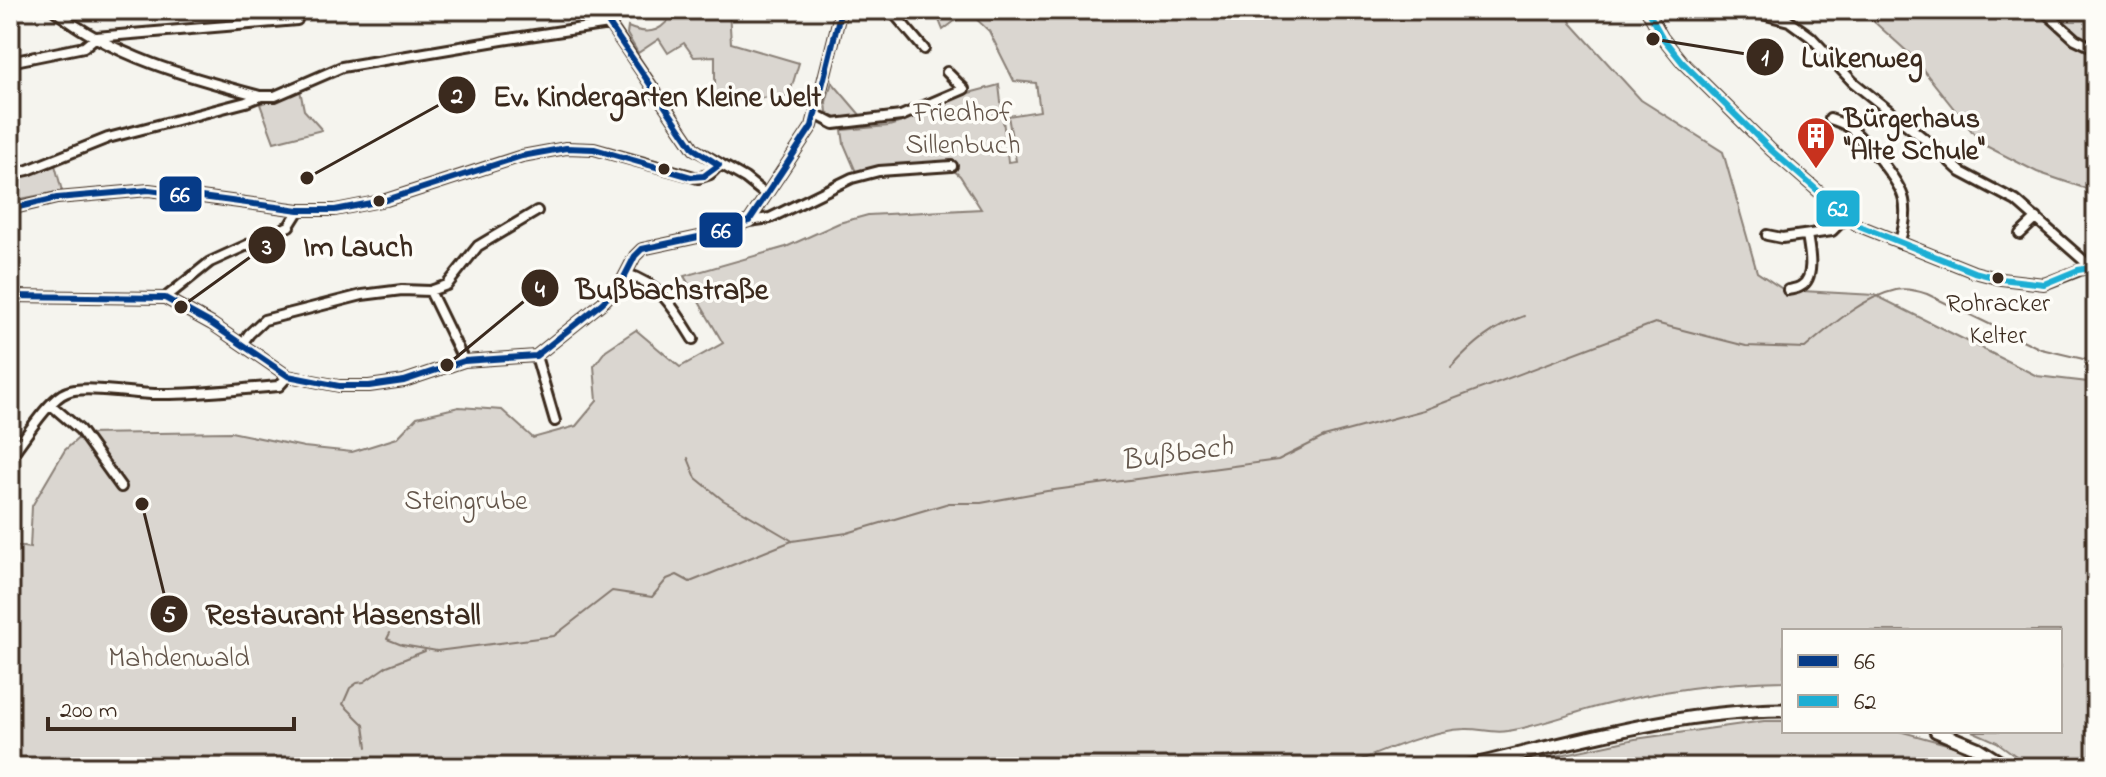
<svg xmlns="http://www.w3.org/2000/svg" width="2106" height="777" font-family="'Indie Flower',sans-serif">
<rect width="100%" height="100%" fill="#f5f4ee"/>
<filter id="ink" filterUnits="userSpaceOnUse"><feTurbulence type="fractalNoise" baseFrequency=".0125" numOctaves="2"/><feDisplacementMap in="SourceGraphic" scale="16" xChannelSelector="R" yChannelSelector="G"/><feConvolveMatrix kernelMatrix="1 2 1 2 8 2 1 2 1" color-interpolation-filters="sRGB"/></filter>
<g filter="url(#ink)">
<!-- green -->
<path fill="#dad6d0" stroke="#8a8077" stroke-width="2" d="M675,10H729L731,43L799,63L789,96L759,98L753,108L735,97L726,109L715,103V56L694,57L684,43L668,53L659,39L638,53L627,34L628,27C651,37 664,30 675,10Z
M935,10H1567L1571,23L1641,100L1723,152L1757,272L1784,290L1875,295L2037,376L2096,383V767H2031L1997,742L1972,731H2060V631H1784V681C1722,682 1656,691 1596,707C1567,715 1538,726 1508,731C1493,734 1479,728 1465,729C1429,730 1377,754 1343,767H10V545L30,548L32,506L65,450L83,434L231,432L304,447L352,452L397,438L417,417L459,407L502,410L533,438L576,426L597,401L594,366L606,350L636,330L680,367L723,343L684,276L786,247L839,223L868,215L981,209L960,176L945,163L880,166L856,172L844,144L842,130L889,126L902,122L965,94L999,85L1008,162L1016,161L1008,116L1040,111L1036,83L1014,81L989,31L968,11L943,30Z
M1861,10H2096V192L2037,172L1982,144L1912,56Z
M832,82L861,116L836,118L827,112L826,102Z
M300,90L304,110L322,130L274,142L260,104Z
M55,165L62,191L10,201V179Z
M1764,721H1784V731H1899L1954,746L1993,767H1504L1635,739Z"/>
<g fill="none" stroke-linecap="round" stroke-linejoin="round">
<!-- stream -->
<path stroke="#84786e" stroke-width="2" d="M1451,368C1473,344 1493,327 1524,316
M688,458L696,478L723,500L791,540
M366,614L389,627
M390,633L387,639L402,645L437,651L554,636L612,591L652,597L667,579L677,575L690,582L792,541L847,533L949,503H981L1047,491L1278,460L1324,437L1424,410L1655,323L1746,346L1805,348C1831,326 1861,298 1896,290C1906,288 1918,291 1927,294L2041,349L2096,362
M367,747L364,725L343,704L350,688L357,683L364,682L387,666L425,651"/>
<defs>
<path id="minor" d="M54,10C113,57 188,77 260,96
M600,10L694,149L745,178L765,194
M891,10L924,49
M1647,10L1662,37L1682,62L1771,150L1857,225L1974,272L2001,279L2044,284L2090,266
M1747,10L1789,21
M1778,10L1789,21L1811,37L1853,82L1932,145L1961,172L2016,201L2090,266
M2043,10L2075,39L2096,49
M609,24L624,10
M10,62L84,47L96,37L297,20
M817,115L834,124L901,116L964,89L947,72
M1830,119C1836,121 1842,123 1847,126C1863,137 1900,181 1904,200C1907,214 1904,229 1899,243
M10,174L28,170L108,138L246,102L261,96H275L342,67L502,40L609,24
M10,209L57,198L149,190L299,210H335L386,200L522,156L566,148L594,149L698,178L710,174L719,165
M749,221L812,126L841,10
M2020,234L2037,218
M1767,235L1782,238L1832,231L1846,217
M627,274C662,285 674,309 693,339
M1788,290C1792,289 1797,289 1801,286C1816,278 1809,248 1807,235
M430,291L464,361
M10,296L165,298L212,324L288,376L339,386H369L404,381L464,361L536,356L602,303L620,285L635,256L642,249L703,236L749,221L770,218L852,178L879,171L952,166
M165,298L210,262L289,226L299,210
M242,344L249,334L264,320L362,295L402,290L430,291L447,285L478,246L537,211
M536,356L555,421
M51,405L80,430L121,487
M10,457C23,441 49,398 67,392C84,385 134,394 155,394C196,395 238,389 279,386L288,376"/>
<path id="tertiary" d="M2090,266L2096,267"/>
<path id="secondary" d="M1936,731L1977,748L2007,767
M1465,767C1570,743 1675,711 1784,710"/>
</defs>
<!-- minor casing -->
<use href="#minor" stroke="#3b2a1e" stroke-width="14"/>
<!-- tertiary casing -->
<use href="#tertiary" stroke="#3b2a1e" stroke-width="16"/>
<!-- secondary casing -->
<use href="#secondary" stroke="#3b2a1e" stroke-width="17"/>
<!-- minor -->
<use href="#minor" stroke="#fdfcf7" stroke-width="8"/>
<!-- tertiary -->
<use href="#tertiary" stroke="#fdfcf7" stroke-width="10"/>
<!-- secondary -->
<use href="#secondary" stroke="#fdfcf7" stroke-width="11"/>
<defs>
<path id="bus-1" d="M10,209L57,198L149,190L299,210H335L386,200L522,156L566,148L594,149L691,177L704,176L719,165L694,149L609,24L624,10
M10,296L165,298L212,324L288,376L339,386H369L404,381L464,361L536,356L602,303L620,285L635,256L642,249L703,236L749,221L812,126L841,10"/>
<path id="bus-2" d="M1647,10L1662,37L1682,62L1771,150L1857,225L1974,272L2001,279L2044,284L2078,270L2096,267"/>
</defs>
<!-- bus-1 casing -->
<use href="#bus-1" stroke="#fdfcf7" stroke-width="12"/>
<!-- bus-2 casing -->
<use href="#bus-2" stroke="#fdfcf7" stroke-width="12"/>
<!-- bus-1 -->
<use href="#bus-1" stroke="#063b88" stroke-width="6"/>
<!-- bus-2 -->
<use href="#bus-2" stroke="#1daed4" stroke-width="6"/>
</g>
</g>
<!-- icons -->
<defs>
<symbol id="building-pin" viewBox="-11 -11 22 30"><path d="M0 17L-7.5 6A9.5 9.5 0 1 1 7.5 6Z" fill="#c8321e" stroke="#fdfcf7"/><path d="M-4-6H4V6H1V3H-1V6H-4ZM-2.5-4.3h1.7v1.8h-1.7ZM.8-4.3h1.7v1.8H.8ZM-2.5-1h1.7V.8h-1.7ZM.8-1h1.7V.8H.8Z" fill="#fff"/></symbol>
</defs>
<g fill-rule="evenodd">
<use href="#building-pin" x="1794" y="114" width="44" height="60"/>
</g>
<!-- markers -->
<g fill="#3b2a1e" stroke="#fdfcf7" stroke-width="3">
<circle cx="664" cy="169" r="7"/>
<circle cx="379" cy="201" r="7"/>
<circle cx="1998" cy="278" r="7"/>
</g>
<g text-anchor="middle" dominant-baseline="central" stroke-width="7" stroke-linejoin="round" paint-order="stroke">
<!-- bus labels -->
<g font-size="26" fill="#3b2a1e" stroke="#fdfcf7">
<text x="1998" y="305">Rohracker<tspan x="1998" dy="32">Kelter</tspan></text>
</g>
<!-- park labels -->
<g font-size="28" fill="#63554a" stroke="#fdfcf7">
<text x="963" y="114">Friedhof<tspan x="963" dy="32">Sillenbuch</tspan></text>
<text x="466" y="502">Steingrube</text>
<text x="179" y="659">Mahdenwald</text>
</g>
<!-- poi labels -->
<g font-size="28" font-weight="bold" fill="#3b2a1e" stroke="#fdfcf7" text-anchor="start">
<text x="1844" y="120">Bürgerhaus<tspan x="1844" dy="32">"Alte Schule"</tspan></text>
</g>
<!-- water labels -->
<g font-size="30" font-style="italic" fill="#65584d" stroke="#fdfcf7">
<text transform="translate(1177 455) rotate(-8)">Bußbach</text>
</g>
</g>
<!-- callouts -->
<path fill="none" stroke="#3b2a1e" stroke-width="3" d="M1653 39L1765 57M307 178L457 95M181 307L267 245M447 365L540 288M142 504L169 614"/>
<g fill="#3b2a1e" stroke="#fdfcf7" stroke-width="3">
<circle cx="1653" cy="39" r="8"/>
<circle cx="307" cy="178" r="8"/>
<circle cx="181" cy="307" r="8"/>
<circle cx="447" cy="365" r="8"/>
<circle cx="142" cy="504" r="8"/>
<circle cx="1765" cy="57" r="20"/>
<circle cx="457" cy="95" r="20"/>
<circle cx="267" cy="245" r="20"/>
<circle cx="540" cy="288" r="20"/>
<circle cx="169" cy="614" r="20"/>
</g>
<g font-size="24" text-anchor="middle" font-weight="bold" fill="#fff">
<text x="1765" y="65">1</text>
<text x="457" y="103">2</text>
<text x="267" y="254">3</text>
<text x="540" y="297">4</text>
<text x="169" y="622">5</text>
</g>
<g font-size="30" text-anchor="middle" font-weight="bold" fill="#3b2a1e" stroke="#fdfcf7" stroke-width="7" stroke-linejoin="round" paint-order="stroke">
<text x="1862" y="67">Luikenweg</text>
<text x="657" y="106">Ev. Kindergarten Kleine Welt</text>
<text x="358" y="256">Im Lauch</text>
<text x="672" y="299">Bußbachstraße</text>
<text x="343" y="624">Restaurant Hasenstall</text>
</g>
<g stroke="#fdfcf7" stroke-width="3">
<rect x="158" y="175" width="45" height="38" rx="8" fill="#063b88"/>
<rect x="1815" y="189" width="46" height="39" rx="8" fill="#1daed4"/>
<rect x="698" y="211" width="46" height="38" rx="8" fill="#063b88"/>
</g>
<g font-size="22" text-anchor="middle" font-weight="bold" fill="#fff">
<text x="180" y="202">66</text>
<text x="1838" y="216">62</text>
<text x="721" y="238">66</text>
</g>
<!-- margin -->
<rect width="2106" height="777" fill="none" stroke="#fdfcf7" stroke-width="40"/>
<rect x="20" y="20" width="2066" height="737" fill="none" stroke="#3b2a1e" stroke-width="3" filter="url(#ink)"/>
<!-- legend -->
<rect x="1782" y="629" width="280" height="104" fill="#fdfcf7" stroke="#afa8a0" stroke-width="2"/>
<rect x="1798" y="655" width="40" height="12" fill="#063b88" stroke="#afa8a0" stroke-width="2"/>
<text x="1854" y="669" font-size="24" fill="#3b2a1e">66</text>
<rect x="1798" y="695" width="40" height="12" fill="#1daed4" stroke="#afa8a0" stroke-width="2"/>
<text x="1854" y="709" font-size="24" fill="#3b2a1e">62</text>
<!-- scale -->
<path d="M48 717v12h246v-12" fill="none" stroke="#3b2a1e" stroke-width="4"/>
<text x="60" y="717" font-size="24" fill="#3b2a1e" stroke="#fdfcf7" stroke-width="6" paint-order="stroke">200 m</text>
</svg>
